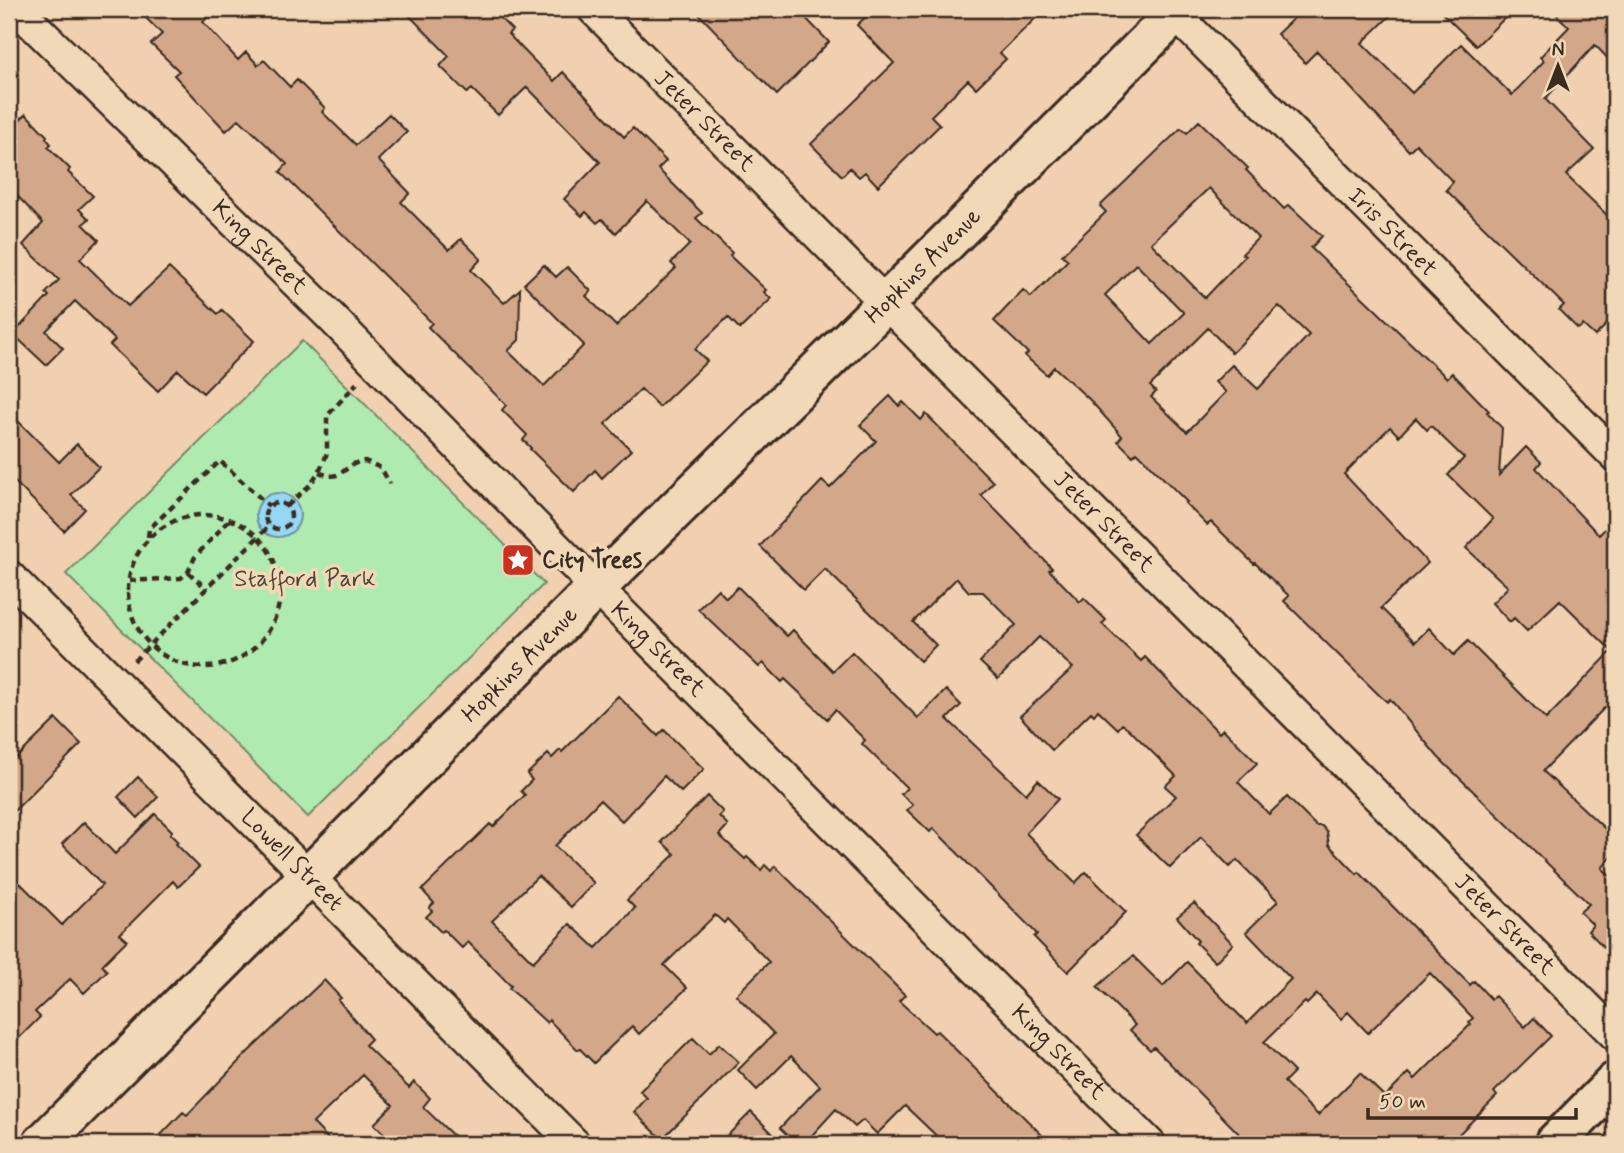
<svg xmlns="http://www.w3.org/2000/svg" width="1624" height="1153" font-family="Mynerve,sans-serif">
<rect width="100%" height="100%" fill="#f0d0b0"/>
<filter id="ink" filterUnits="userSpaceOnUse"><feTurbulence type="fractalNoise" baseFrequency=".0143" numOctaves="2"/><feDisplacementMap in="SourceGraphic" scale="14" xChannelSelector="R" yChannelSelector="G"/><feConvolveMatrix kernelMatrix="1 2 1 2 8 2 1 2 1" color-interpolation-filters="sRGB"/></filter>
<g filter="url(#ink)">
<!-- green -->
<path fill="#afebb0" stroke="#758a67" stroke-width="2" d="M302,341L544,584L308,817L66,574Z"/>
<!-- water -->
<path fill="#94d8f5" stroke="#70929f" stroke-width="2" d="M256 515a22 22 0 1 1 44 0a22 22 0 1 1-44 0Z"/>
<!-- building -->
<path fill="#d3a88a" stroke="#3b2a1e" stroke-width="2" fill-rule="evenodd" d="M137,9H215L203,22L238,60L246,52L258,65L264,60L290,87L297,80L325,108L322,112L356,145L389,114L407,132L378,160L410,193L401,202L449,250L461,239L481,259L471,270L504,303L520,289L519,340L508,351L544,386L584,345L524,284L544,265L556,277L567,267L591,291L586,296L616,326L676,268L671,263L690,244L647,201L616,233L602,219L597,223L586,212L582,216L564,199L600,162L527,87L498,115L472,89L467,93L440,66L449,56L403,9H491L512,30L508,34L554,81L563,72L624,137L633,128L666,161L658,169L702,213L696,218L732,253L730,256L766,290L764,292L771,299L740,329L728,317L695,349L707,361L659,407L641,389L605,424L631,450L602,478L595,470L574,492L530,449L531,448L523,440L527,435L502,410L506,405L428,327L432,323L280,172L287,164L239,119L226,131L174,75L179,71L151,44L162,34Z
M694,9H797L829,42L777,95Z
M874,9H1045L1000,53L1006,59L976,88L968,80L931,116L940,125L878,186L865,172L859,177L850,168L842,176L811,144L894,63L857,25Z
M1303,9H1397L1362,43L1412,93L1461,44L1512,95L1544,61L1540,57L1569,27L1551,9H1615V66L1595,45L1545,99L1594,149L1566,175L1615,223V316L1595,336L1583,325L1578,329L1559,310L1564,305L1446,190L1453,182L1416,144L1409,151L1317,51L1305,63L1277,34Z
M1438,9H1514L1476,46Z
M26,114L47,136L46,138L51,144L48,147L70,169L68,172L93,196L79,209L89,219L83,224L99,240L80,259L128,306L169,268L218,314L222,310L254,341L203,393L178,370L158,391L110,345L115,340L75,301L46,331L63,348L46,365L13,334L49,296L46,293L59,280L23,245L43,223L9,187V130Z
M1199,121L1248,168L1246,170L1284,209L1289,205L1322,236L1311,248L1447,378L1452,373L1489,411L1487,412L1502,428L1499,475L1526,447L1541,462L1536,468L1599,535L1615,519V697L1543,771L1615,838V853L1602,868L1615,881V959L1588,931L1593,925L1580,912L1589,904L1438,757L1390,699L1387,702L1378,694L1284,601L1289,596L1255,563L1254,564L1211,522L1207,525L1185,503L1187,502L1137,452L1133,456L1118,441L1122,436L1090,400L1054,367L1047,375L1025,356L1028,353L994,321L1023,290L1031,297L1068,260L1062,255L1106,212L1100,206L1181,128L1187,133ZM1209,188L1258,238L1242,254L1245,256L1205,298L1151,243ZM1136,264L1184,313L1152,344L1105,295ZM1279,306L1309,335L1258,389L1232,365L1215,382L1226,392L1187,432L1151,397L1156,392L1150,386L1208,328L1232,353ZM1416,418L1427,430L1431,426L1464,458L1448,475L1493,519L1466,548L1508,587L1492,603L1510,622L1514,618L1527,631L1560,600L1612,651L1546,719L1468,641L1454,655L1429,628L1415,642L1381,608L1428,563L1344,474L1390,427L1399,436Z
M890,396L899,406L903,402L921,420L926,414L993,482L981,495L1052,568L1049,570L1080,602L1084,598L1106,620L1102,624L1141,661L1145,657L1219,733L1223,729L1257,763L1238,782L1269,814L1287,797L1316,826H1322L1327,832L1329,845L1357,874L1359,872L1470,985L1474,981L1491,999L1495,996L1525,1027L1534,1018L1551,1036L1494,1092L1497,1096L1449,1144H1249L1154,1047L1150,1050L1130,1030L1135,1025L1097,987L1133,956L1163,986L1187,962L1247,1023L1291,979L1246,932L1278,901L1237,860L1230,867L1201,837L1170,868L1136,835L1176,796L1165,786L1176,776L1128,728L1122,724L1118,729L1098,710L1094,715L1091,712L1052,750L1020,716L1073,668L1039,637L998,679L980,662L1016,625L983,592H969L957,578L913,622L936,645L920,661L825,569L804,590L760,546L822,481L830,488L876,441L860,425ZM1430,973L1473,1018L1469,1022L1471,1024L1415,1079L1409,1073L1385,1097L1360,1073L1318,1115L1284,1082L1294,1072L1264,1042L1305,1002L1307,1004L1317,994L1341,1019L1348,1012L1368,1033Z
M9,412L59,462L77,444L99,467L71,495L85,509L64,531L9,476Z
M738,587L787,636L793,630L833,671L852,652L918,718L946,690L961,705L947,719L1026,794L1038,780L1058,799L1026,833L1075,883L1086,872L1126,912L1068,972L1034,937L1037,934L933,828L930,832L907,810L913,805L901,794L907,788L862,744L865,740L835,710L827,719L785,679L782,682L763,663L759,667L698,609L718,589L726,598Z
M618,696L658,736L664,730L704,769L681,792L664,776L622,821L600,800L555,846L594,883L571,907L538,876L492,921L533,962L570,924L596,948L635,908L627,900L675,854L662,842L707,796L723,812L719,816L728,825L719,835L745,859L747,857L761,870L765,865L771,871L775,866L905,995L899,1001L934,1033L937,1031L1051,1144H945L905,1106L877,1134L863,1120L855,1127L836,1109L804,1144H797L780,1128L820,1086L791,1056L757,1090L738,1070L774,1034L736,995L769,962L727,919L724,923L715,915L664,965L687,988L639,1034L632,1026L594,1063L580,1049L578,1050L549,1020L547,1023L509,988L511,986L468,942L462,948L444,930L441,932L426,917L432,911L429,908L434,903L422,890L490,824L493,827L525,795L521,791L532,780L527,774L548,754L552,758L560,750L562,752Z
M56,719L81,744L9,816V765Z
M138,777L158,797L138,818L118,797Z
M155,814L172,831L170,834L178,842L176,844L199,867L178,887L173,881L120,934L127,940L102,965L107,971L84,993L70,979L35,1012L40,1017L9,1048V894L20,883L62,925L102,885L62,844L84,822L115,854Z
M1194,903L1233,944L1215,962L1196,943L1198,941L1177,917Z
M324,980L341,998L338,1000L371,1039L365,1045L409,1088L414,1082L430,1098L423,1107L462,1144H395L374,1124L393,1105L363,1075L313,1123L333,1144H152L183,1112L187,1115L247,1053Z
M693,1038L709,1054L719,1044L739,1062L662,1139L634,1112L647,1098L640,1091Z
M751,1112L783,1144H719Z"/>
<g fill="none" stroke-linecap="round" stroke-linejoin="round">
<defs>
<g id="street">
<path id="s1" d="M17,9L328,314L563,554L1150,1144"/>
<path id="s2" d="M593,9L1615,1035"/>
<path id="s3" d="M1170,9L1615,456"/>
<path id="s4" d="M9,576L575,1144"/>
</g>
<g id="secondary">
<path id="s5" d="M42,1144L596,588L886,303L1180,9"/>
<path d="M1554,1144L1615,1082"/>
</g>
</defs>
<!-- street casing -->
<use href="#street" stroke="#3b2a1e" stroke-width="35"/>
<!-- secondary casing -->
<use href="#secondary" stroke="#3b2a1e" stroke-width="44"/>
<!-- path -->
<path stroke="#3b2a1e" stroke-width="4.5" stroke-dasharray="7 5" stroke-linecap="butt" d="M319,472C344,484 342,463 365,461L381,468L390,484
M265 516a13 13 0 1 1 26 0a13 13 0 1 1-26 0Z
M287,506L311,484L324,462L327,452V416L357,383
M128 591a76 76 0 1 1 152 0a76 76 0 1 1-152 0Z
M148,537L149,529L220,461L269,506
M188,572L207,589
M129,581L181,578L188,572L195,557L229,520
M134,661L270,525"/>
<!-- street -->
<use href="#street" stroke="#f1d8b8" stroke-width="30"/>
<!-- secondary -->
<use href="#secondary" stroke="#f1d8b8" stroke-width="38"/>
</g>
</g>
<!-- icons -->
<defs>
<symbol id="sight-square" viewBox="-11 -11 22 22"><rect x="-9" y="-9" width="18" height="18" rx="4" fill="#c8321e" stroke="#f1d8b8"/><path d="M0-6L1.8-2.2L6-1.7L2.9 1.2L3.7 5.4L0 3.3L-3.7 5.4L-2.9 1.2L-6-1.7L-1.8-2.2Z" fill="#fff"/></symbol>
</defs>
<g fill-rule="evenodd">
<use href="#sight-square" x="499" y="541" width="38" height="38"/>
</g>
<g text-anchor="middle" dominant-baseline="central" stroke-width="7" stroke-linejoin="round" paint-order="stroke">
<!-- street labels -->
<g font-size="24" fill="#3b2a1e" stroke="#f1d8b8">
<text stroke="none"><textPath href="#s2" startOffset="158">Jeter Street</textPath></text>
<text stroke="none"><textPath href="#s3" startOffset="315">Iris Street</textPath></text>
<text stroke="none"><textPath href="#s1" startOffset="340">King Street</textPath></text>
<text stroke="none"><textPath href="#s5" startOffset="1244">Hopkins Avenue</textPath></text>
<text stroke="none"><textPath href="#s2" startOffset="724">Jeter Street</textPath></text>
<text stroke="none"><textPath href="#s1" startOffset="906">King Street</textPath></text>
<text stroke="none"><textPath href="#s5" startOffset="677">Hopkins Avenue</textPath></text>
<text stroke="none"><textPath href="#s4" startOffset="401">Lowell Street</textPath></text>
<text stroke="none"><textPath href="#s2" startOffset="1292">Jeter Street</textPath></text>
<text stroke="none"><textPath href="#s1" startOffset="1474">King Street</textPath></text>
</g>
<!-- poi labels -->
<g font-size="24" font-weight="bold" fill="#3b2a1e" stroke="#f1d8b8" text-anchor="start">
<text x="542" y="560">City Trees</text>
</g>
<!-- park labels -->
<g font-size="24" fill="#4c4734" stroke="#f1d8b8">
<text x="305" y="579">Stafford Park</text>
</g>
</g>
<!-- margin -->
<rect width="1624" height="1153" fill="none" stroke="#f1d8b8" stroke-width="35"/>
<rect x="18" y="18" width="1589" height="1118" fill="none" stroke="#3b2a1e" stroke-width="2.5" filter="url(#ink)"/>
<!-- north arrow -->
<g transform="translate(1558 66)" stroke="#f1d8b8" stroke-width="5" paint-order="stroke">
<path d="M0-5L12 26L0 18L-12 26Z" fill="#3b2a1e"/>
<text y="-10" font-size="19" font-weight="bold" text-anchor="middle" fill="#3b2a1e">N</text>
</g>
<!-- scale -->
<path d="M1368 1108v10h208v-10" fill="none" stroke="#3b2a1e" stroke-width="3.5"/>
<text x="1379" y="1108" font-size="21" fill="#3b2a1e" stroke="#f1d8b8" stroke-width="5" paint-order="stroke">50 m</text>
</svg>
